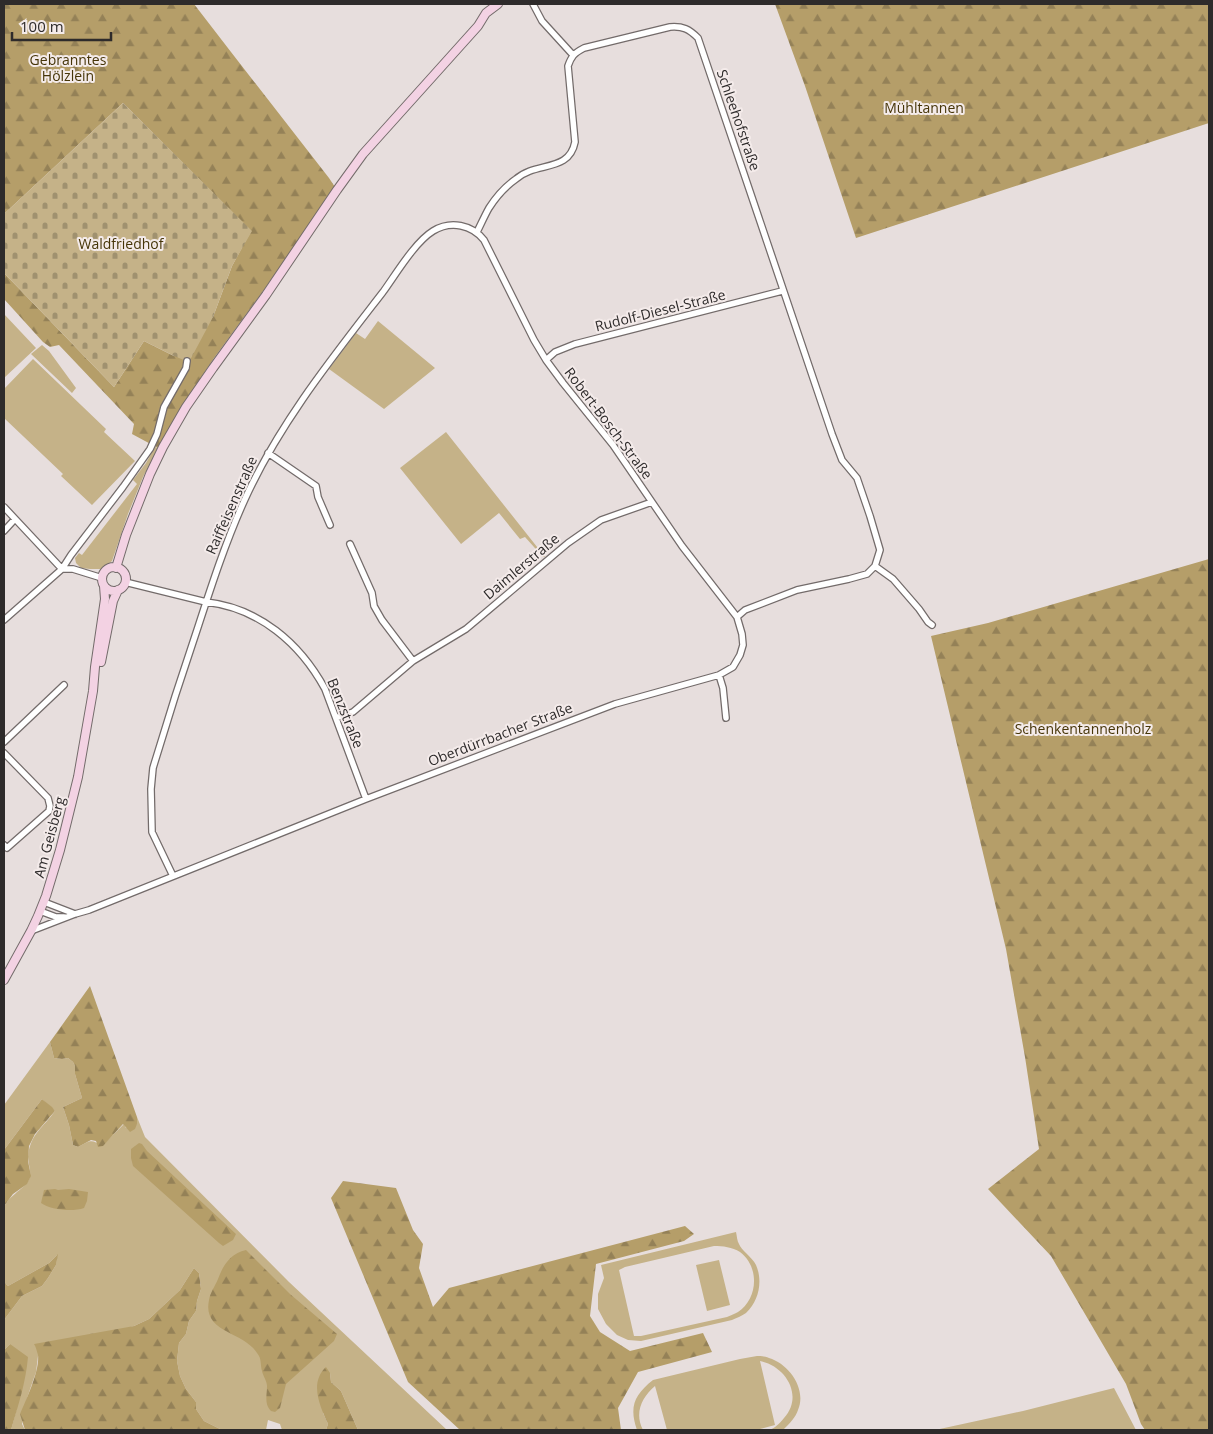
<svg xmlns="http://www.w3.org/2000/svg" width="1213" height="1434" font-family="'Open Sans',sans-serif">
<defs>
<pattern id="forest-firs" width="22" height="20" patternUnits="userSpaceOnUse" patternTransform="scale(1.25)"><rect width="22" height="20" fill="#b59e69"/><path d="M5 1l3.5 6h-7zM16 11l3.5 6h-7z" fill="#948157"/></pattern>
<pattern id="cemetery-stones" width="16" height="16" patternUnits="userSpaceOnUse" patternTransform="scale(1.25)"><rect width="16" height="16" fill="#c5b288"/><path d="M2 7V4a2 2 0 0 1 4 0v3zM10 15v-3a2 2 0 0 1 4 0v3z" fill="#a0916f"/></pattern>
</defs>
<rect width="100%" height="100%" fill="#e7dedd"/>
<!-- grass -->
<path fill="#c5b288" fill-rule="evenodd" d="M4,314L36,348L4,378Z
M378,321L435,368L384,409L329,369L356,333L365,339Z
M42,345L49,351L76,388L72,393L31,354Z
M33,359L106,429L104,432L135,461L92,505L61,476L63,474L4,418V389Z
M446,432L545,557H543L525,537L520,539L499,513L461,544L400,468Z
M155,447L158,448L143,477L128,514L112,561L102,569H90L81,568L76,563L75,558L79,553L82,555L137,484L133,480L146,463Z
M50,1042L54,1058L62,1059L68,1058L73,1062L75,1066V1074L82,1098L63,1107L69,1125L73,1145L78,1147C89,1141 91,1138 102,1146L124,1124L126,1128L137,1124V1117L145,1137L289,1282L447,1430H358L341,1391L331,1382L330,1373L323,1413L328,1424L326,1430H282L280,1424L268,1420L266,1430H228L220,1429L204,1421L196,1409V1402L186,1389L180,1376L177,1361L179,1343L186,1334L189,1321L196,1311L197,1301L201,1289L199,1273L194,1268L180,1290L149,1319L134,1326L38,1356L36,1372L27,1398L22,1424L25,1430H11L17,1408L10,1344L4,1350V1320L22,1296L42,1286L48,1278L56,1265L57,1255L49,1263L8,1286L4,1282C4,1270 1,1211 5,1205C11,1194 29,1186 30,1176C31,1170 28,1163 28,1157C30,1134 43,1128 55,1111L42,1099L4,1150V1105Z
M736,1232C737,1236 737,1241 739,1244C741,1250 752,1257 756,1265C763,1281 759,1301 746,1313C742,1316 736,1318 732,1320L641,1341L628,1340L617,1335L606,1324L598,1309V1294L604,1278L601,1265ZM714,1246C723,1246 732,1247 740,1252C760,1267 758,1299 738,1312C735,1314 731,1315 727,1317L641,1336H634L619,1270L625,1267Z
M719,1260L730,1305L707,1311L696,1265Z
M757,1356C761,1356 765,1356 769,1358C789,1364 807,1389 798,1410C796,1417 789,1424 784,1429L769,1430C775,1428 779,1424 784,1418C804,1396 786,1366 760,1361L775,1425L756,1430H667L655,1386C642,1397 634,1413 643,1430H637C629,1407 634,1395 653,1380L740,1359Z
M1114,1388L1136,1430H935L1023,1411Z"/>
<!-- forest -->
<path fill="url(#forest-firs)" d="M4,4H194L231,52L329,178L335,187L266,287L214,358L184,403L158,448L132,434L134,424L59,345L50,347L43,342L4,299V273L114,387L144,341L174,356L213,317L232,266L251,231L123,103L4,214Z
M775,4H1209V123L856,238L805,86Z
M1209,559V1430H1145L1141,1424L1126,1384L1051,1256L988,1189L1039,1149L1025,1057L1006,949L931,636L988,623Z
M90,986L137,1117V1124L135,1129L130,1132L123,1124L103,1146L98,1147L96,1141L91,1140L78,1147L73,1145L69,1125L63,1107L82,1098L75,1074V1066L73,1062L68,1058L62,1059L54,1058L50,1042Z
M42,1099L52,1107L55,1111L35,1134L29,1146L28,1161L31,1176L27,1184L13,1194L4,1206V1150Z
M139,1143L142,1144L147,1151L236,1234L233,1240L223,1246L219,1243L133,1166L131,1158V1149Z
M343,1181L396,1188L413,1230L423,1244L419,1268L433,1307L449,1288L685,1226L694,1234L684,1241L596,1264L590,1316L600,1332L630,1351L703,1333L712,1352L638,1372L618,1408L621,1430H460L408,1382L331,1198Z
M55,1189L58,1190L69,1189L88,1192L87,1201L84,1208C73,1212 50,1210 41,1203L44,1190Z
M246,1250L290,1294L337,1334L334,1341L286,1384L280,1408L275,1412L271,1411C264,1404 267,1395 267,1386C267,1381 263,1376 262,1371C260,1364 262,1359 257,1353C243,1331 202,1333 209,1300C210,1293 215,1286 218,1279C223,1265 231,1253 246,1250Z
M58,1254L56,1265L48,1278L42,1286L22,1296L4,1320V1282L8,1286L49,1263Z
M194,1268L199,1273L201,1289L197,1301L196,1311L189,1321L186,1334L179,1343L177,1361L180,1376L186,1389L196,1402V1409L204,1421L220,1429L228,1430H25L20,1414C26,1400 40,1370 38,1355C37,1352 36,1347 34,1344L134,1326L149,1319L180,1290Z
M10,1344L28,1357C26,1382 18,1406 11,1430H4V1350Z
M326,1367L330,1373L331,1382L341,1391L358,1430H326L328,1424C320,1406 309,1383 326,1367Z"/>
<!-- cemetery -->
<path fill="url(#cemetery-stones)" d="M123,103L252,231L232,266L213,317L189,362L174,356L144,341L114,387L4,273V214Z"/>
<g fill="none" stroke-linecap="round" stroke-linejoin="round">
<defs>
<path id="street" d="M533,4L542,21L573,55
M477,232C481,224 485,215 489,208C496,197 506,186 516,179C536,161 569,173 575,142L568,66C571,57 574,53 584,48L670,27C683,26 689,29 698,38L832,434L842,460L857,478L870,516L880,550L875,566L867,574L849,579L797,590L745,610L737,617
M546,360L555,352L575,344L782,291
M268,453L316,486L318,497L330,525
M4,507L62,569
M4,531L15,519
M350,544L372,593L374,606L382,620L413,661
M875,566L893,579L919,609L928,622L932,625
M62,569H73L102,578
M125,582L206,602C259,608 300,643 325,689L366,799
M4,620L62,569L71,555L123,487L150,449L157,434L164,407L186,368L187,361
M719,675L723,688L726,718
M336,718L353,712L413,661L466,629L568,543L601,520L652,502
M4,742L64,685
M4,753L48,798L50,806L49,811L7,848L4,845
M44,902L75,914
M40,911L56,917H64
M31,931L75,914L89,910L366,799L615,704L719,675L733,667L740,655L743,645L742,634L737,617L682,546L613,445L563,383L546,360L534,340L484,240C472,225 451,220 433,231C415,242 396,274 383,292C332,358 279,424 245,499C226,541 212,584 198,627C182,674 167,721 153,768L151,789L152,832L173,876"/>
<path id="secondary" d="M102 579a12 12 0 1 1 24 0a12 12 0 1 1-24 0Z
M116,568L126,535L150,474L163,447L186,407L213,368L266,295L337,190L363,154L478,26L486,13L498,4
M101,662L113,601L118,590
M4,980L31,931L38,916L46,896L60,850L78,777L93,691L95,667L105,599L104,586"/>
</defs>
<!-- street casing -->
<use href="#street" stroke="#736b6a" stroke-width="8"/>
<!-- secondary casing -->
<use href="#secondary" stroke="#736b6a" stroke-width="10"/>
<!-- street -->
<use href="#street" stroke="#fff" stroke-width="5.5"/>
<!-- secondary -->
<use href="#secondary" stroke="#f3d2e3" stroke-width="8"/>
</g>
<g text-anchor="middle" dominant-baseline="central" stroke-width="4" stroke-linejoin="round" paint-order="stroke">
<!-- park labels -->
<g font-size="14" fill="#463508" stroke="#f4ebea">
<text x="68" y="59">Gebranntes<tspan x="68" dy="16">Hölzlein</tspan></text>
<text x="924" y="107">Mühltannen</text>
<text x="121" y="243">Waldfriedhof</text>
<text x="1083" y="728">Schenkentannenholz</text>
</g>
<!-- street labels -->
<g font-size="14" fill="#2e2b2b" stroke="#f4ebea">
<text transform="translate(739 120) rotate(71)">Schleehofstraße</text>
<text transform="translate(660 310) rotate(-14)">Rudolf-Diesel-Straße</text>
<text transform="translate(609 423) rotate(53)">Robert-Bosch-Straße</text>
<text transform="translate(231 505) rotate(-66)">Raiffeisenstraße</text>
<text transform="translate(521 566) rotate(-40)">Daimlerstraße</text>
<text transform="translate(346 713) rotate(68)">Benzstraße</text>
<text transform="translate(500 734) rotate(-21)">Oberdürrbacher Straße</text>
<text transform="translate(49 837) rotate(-75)">Am Geisberg</text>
</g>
</g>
<!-- border -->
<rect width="1213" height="1434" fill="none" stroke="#2e2b2b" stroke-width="10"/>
<!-- scale -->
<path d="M12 32v8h99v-8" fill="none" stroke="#2e2b2b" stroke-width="2.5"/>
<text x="20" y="32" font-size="15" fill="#2e2b2b" stroke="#f4ebea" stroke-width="4" paint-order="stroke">100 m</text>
</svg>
